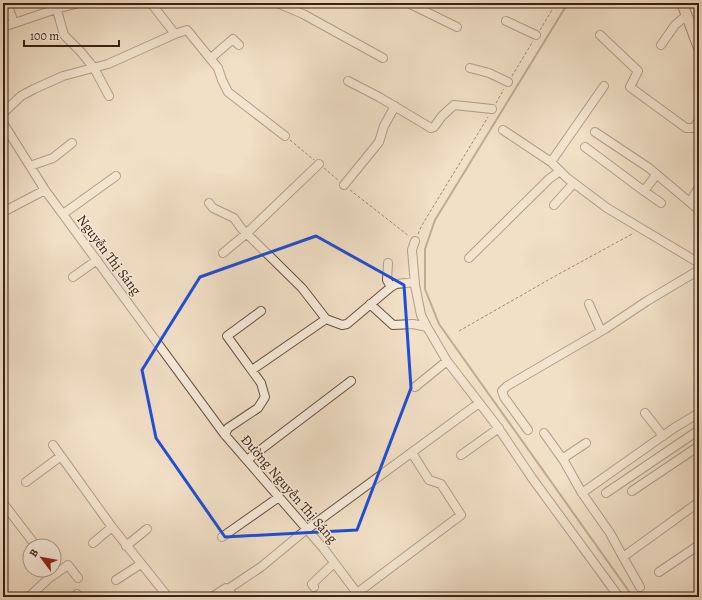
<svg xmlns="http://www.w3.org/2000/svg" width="702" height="600" font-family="Alegreya,serif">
<rect width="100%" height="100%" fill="#f1dfc6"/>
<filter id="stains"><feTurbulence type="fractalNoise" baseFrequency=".005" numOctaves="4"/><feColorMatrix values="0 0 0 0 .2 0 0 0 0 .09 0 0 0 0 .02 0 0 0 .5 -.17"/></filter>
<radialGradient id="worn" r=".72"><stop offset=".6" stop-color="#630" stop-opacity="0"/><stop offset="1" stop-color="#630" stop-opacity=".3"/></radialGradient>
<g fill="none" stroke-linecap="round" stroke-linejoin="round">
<!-- stream -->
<path stroke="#836c59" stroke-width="2" d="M568,3L435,220L425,249V289L439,324L633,597"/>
<defs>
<path id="minor" d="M7,3L14,23
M55,3L64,35L80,51L94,68L109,96
M277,3L303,14L383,58
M408,3L457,27
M506,21L536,35
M3,27L56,9L79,3
M175,34L187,30L218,68L222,80L228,92L285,136
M600,35L638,71L630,87L686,128H694L699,120
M661,45L675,25L687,15
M211,58L233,39L239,45
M470,68L489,73L508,82
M348,81L379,97L431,128L434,127L442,116L454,105L492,109
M3,113L21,96L34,89L63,76L108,64L175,34L151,3
M3,123L45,190L225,435L324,549L360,597
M503,130L551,162L567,178L607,208L699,263
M595,132L649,168L699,210
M585,147L644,191L656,175
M551,162L604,86
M30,166L53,158L72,143
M344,185L379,142L384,126L395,106
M644,191L661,203
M690,202L699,187
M209,203L213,208L234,218L241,228L302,288L326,319L252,370
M554,205L574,183
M3,212L45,190
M63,214L116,176
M415,241L412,250L415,285L421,315L427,327L447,361L497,426L532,478L619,597
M223,253L247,233L319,164
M469,258L549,179L560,171
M388,263L387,280L391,287
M73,277L97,260
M370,304L393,325L413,324L427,327
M589,304L601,331
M326,319L342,325L347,324L391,287L396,284L415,282
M415,387L447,361
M645,413L663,436
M528,430L504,397L502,391L507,386L605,329L647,301L699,270
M544,433L564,461
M225,435L228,428L258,408L265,397L261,383L227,336L261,311
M586,443L565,457L564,461L582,493L674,428L699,413
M53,445L112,527L168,597
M461,455L499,428
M247,460L351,381
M26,482L61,456
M632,491L699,446
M582,493L610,533L623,557
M606,493L699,430
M3,503L36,546
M222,537L279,497
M93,543L112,527
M126,546L147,529
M659,572L699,545
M48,579L68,565L78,578
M116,580L141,564
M314,587L312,584L334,563
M640,587L623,557L699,502
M228,589L234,597
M357,593L461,515L441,484L429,480L412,453
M77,594L80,597
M29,597L48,579L49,574
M212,597L226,588L228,589L261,567L302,533L479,403"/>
<path id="major" d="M682,3L699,48"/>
</defs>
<!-- minor casing -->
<use href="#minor" stroke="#68503f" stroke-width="10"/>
<!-- major casing -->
<use href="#major" stroke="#3b2012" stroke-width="12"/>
<!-- path -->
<path stroke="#3b2012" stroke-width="1" stroke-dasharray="3 2" stroke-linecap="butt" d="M540,30L552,10V3
M512,76L533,41
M496,103L504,89
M290,140L314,160
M324,168L338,180
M350,190L409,236
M418,234L422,225L488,117
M459,331L557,275L634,233"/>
<!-- minor -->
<use href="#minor" stroke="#f6eada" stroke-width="8"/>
<!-- major -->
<use href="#major" stroke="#f1dfc6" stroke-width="10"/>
</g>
<!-- marked area -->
<path d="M0 0H702V600H0ZM316,236L404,285L411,388L357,530L225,537L156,438L142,370L200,277Z" fill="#f1dfc6" fill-opacity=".55" fill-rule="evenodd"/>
<path fill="none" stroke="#1d4ed8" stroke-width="3" stroke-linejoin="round" d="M316,236L404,285L411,388L357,530L225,537L156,438L142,370L200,277Z"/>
<g text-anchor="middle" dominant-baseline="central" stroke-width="3" stroke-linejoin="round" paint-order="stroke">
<!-- street labels -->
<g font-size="14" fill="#3b2012" stroke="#f6eada">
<text transform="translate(109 255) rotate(53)">Nguyễn Thị Sáng</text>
<text transform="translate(289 489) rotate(49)">Đường Nguyễn Thị Sáng</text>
</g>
</g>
<!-- margin -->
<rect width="702" height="600" fill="none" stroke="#f1dfc6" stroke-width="16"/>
<rect x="4" y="4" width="694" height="592" fill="none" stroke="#3b2012" stroke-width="2"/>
<rect x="8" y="8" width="686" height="584" fill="none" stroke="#3b2012"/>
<!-- north arrow -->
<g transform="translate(42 558) rotate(302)"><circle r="19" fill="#f6eada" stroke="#ab998a"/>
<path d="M0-3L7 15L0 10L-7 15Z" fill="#8f2418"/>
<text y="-6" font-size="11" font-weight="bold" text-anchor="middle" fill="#3b2012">B</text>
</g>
<!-- scale -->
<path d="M24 40v6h95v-6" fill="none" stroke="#3b2012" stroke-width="2"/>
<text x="30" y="40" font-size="12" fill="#3b2012" stroke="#f6eada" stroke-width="3" paint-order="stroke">100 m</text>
<rect width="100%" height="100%" filter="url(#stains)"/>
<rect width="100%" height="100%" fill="url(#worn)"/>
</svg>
